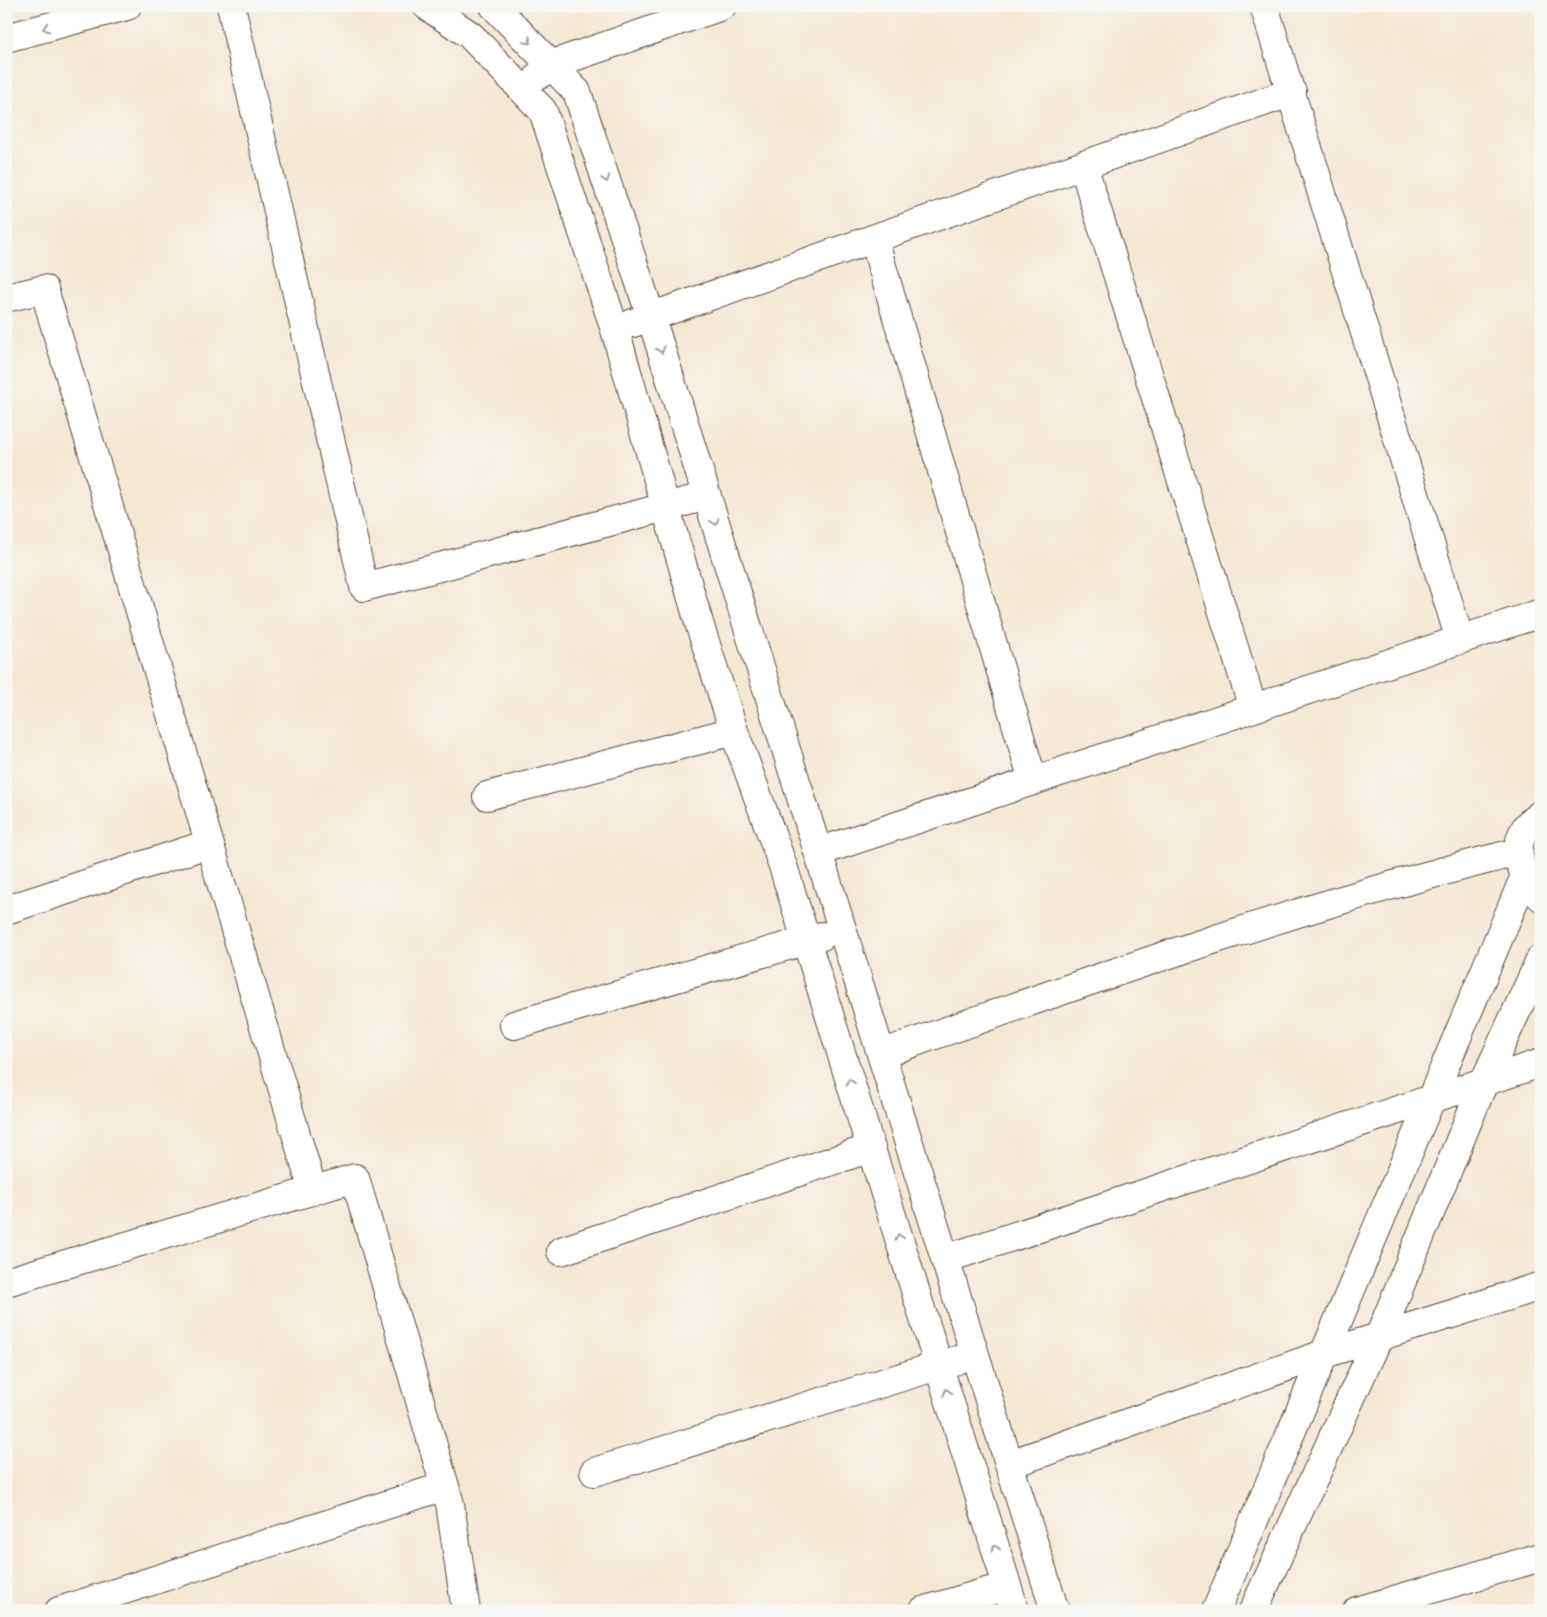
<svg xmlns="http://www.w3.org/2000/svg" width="1547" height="1617" font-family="'Shantell Sans',sans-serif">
<rect width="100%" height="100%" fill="#f6f6f2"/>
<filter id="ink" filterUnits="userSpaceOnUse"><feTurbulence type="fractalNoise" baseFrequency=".02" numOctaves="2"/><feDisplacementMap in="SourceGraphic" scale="10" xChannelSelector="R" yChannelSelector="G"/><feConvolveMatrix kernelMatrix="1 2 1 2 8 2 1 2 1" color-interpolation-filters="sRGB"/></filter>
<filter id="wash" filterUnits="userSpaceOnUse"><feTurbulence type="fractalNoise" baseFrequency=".0096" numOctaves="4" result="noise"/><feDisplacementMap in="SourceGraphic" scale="20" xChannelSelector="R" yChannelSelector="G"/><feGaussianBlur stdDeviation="1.12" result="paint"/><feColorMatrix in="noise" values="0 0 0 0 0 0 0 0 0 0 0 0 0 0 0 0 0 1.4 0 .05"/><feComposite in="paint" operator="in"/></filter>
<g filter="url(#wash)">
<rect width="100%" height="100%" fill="#f4e7d4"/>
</g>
<g filter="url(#ink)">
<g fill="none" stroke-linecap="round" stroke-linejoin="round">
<defs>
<path id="minor" d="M231,6L364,587L707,496
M427,6L470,35L543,111L615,330L699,623L734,731L783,866L1015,1611
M494,6L577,92L651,317L1055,1611
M1264,6L1460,640
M6,38L127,6
M539,75L550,65L722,6
M1083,165L1253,708
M874,239L1033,781
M6,298L44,289L313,1191
M633,323L1292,92
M487,796L734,731
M1541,814C1536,818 1529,822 1526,827C1510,852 1523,878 1541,897
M818,852L1541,613
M6,910L208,844
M514,1025L822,936
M881,1054C1091,980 1301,905 1518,852
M561,1251L871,1148
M945,1259L1541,1063
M6,1282L355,1178L450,1504L466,1611
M1010,1464L1324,1354L1541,1286
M594,1472L957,1360
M59,1611L445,1486
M923,1611L1007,1586
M1216,1611L1524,878
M1253,1611L1379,1337L1484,1082L1541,958
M1357,1611L1541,1557"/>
</defs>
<!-- minor casing -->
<use href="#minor" stroke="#574639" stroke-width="30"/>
<!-- minor -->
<use href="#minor" stroke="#fff" stroke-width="28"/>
</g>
<!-- one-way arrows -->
<defs><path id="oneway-chevron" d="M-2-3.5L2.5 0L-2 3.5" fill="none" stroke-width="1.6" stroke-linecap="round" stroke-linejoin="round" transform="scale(1.25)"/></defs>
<g stroke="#a79f9a">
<use href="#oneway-chevron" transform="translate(46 28) rotate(165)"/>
<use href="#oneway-chevron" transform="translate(528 41) rotate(46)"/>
<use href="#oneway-chevron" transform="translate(606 179) rotate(72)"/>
<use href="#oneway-chevron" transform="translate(661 350) rotate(73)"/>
<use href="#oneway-chevron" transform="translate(715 522) rotate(73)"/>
<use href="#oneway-chevron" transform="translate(850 1082) rotate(-107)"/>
<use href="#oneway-chevron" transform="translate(899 1237) rotate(-107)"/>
<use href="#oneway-chevron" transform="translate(947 1392) rotate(-107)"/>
<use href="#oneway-chevron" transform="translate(995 1548) rotate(-107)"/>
</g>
</g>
<!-- margin -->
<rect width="1547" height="1617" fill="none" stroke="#f6f6f2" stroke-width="25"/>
</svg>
